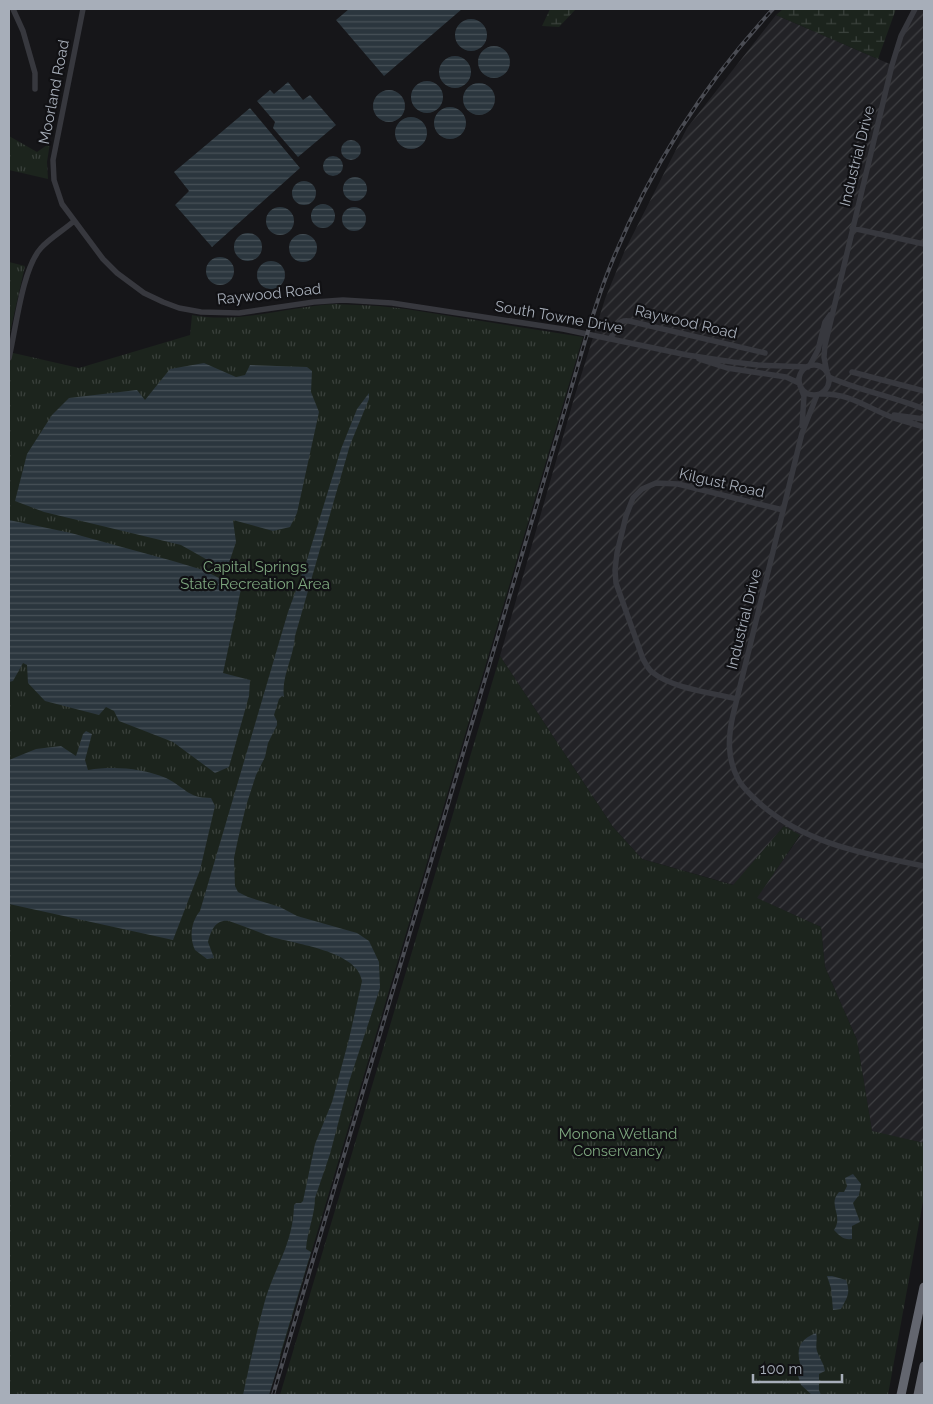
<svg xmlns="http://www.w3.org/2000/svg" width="933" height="1404" font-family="Raleway,sans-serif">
<defs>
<pattern id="industrial-furrows" width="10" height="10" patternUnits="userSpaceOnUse" patternTransform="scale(1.25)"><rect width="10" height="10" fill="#222226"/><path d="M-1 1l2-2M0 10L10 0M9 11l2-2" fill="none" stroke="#3f4043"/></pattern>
<pattern id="wetland-marsh" width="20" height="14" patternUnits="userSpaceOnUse" patternTransform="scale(1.25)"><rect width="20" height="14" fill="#1c241d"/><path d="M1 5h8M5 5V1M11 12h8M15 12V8" fill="none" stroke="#3a413c"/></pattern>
<pattern id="park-tufts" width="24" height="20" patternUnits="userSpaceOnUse" patternTransform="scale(1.25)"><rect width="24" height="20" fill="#1c241d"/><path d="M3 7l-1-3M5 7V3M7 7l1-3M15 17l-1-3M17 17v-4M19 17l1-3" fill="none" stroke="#3a413c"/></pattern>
<pattern id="water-rules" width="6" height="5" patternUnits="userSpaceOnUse" patternTransform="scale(1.25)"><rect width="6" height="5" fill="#2b363e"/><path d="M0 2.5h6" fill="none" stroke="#475158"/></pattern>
</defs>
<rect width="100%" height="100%" fill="#161619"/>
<!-- industrial -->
<path fill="url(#industrial-furrows)" d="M915,9H924V1143L872,1132L857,1040L825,967L821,927L756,898L800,836L784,826L734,885L642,859L613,827L500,656L575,395L605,299L625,250L687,128L776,15L892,65Z"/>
<!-- wetland -->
<path fill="url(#wetland-marsh)" d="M550,9H576L559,27L542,26Z
M783,9H896L878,59L776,15Z"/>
<!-- park -->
<path fill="url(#park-tufts)" d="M9,136L37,152L50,143L47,162L48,179L9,170Z
M9,262L25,266L9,337Z
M334,304L379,306L406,309L583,337L269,1395H9V352L79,368L190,335L192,315C239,324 286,307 334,304Z
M500,656L613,827L642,859L733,885L784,826L800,835L757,898L821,927L825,967L857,1040L872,1131L924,1143V1196L888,1395H280Z"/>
<!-- water -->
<path fill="url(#water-rules)" d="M349,9H462L384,76L336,20Z
M455 35a16 16 0 1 1 32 0a16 16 0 1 1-32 0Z
M478 62a16 16 0 1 1 32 0a16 16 0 1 1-32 0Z
M439 72a16 16 0 1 1 32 0a16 16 0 1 1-32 0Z
M411 97a16 16 0 1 1 32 0a16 16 0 1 1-32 0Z
M288,82L303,100L310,95L336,125L298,157L273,128L275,122L257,101L270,90L274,94Z
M463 99a16 16 0 1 1 32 0a16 16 0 1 1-32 0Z
M373 106a16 16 0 1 1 32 0a16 16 0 1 1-32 0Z
M434 123a16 16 0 1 1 32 0a16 16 0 1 1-32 0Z
M250,108L300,168L212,247L175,205L189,191L174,172Z
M395 133a16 16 0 1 1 32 0a16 16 0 1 1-32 0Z
M341 150a10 10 0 1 1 20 0a10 10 0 1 1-20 0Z
M323 166a10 10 0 1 1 20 0a10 10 0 1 1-20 0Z
M343 189a12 12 0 1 1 24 0a12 12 0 1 1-24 0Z
M292 193a12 12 0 1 1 24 0a12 12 0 1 1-24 0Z
M311 216a12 12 0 1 1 24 0a12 12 0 1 1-24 0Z
M342 219a12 12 0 1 1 24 0a12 12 0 1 1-24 0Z
M266 221a14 14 0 1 1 28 0a14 14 0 1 1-28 0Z
M234 247a14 14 0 1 1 28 0a14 14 0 1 1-28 0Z
M289 248a14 14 0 1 1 28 0a14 14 0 1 1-28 0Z
M206 271a14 14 0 1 1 28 0a14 14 0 1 1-28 0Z
M257 275a14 14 0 1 1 28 0a14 14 0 1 1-28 0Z
M204,363L236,377L245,375L250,365L307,367L312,371L311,392L319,412L297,513L290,527L273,531L233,520L236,542L229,563L220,567L181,545L44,512L15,501L27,454L52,415L69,398L137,390L145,400L170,369Z
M369,393V399L350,445L295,636C294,657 281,676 284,697L282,696L279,699L274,715L277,721V725L268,743L265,757L256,775L246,806L238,839L234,858L235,886L238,892L248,897L280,907L297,916L357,933L369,941L379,962L380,988L349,1082L330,1154L315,1198C315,1215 307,1232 306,1249L311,1252L280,1355V1359L269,1395H243C250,1363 257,1329 266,1297C277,1263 293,1243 294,1205L296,1203H301L303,1201L315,1144L332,1102L349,1039L362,981C358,951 295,944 272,937C258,932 244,926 229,921C216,919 211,930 208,942L214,958L207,959L195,950C189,937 191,922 200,911L288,612L306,563L341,449L357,409Z
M9,520L71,533L173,561L203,570L241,589L223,673L250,680L249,696L229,767L215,773L173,742L119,721L114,711L106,707L99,715L45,701L28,683L27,665L23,663L13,681L9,682Z
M86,731L92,734L85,760L88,770C114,766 141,768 166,778C185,787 187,798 211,798L215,806L200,870L173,940L9,904V760L36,749L61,746L76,756L83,734Z
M853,1174L861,1184L859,1195L853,1203L860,1222L852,1226V1239C843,1240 840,1236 834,1230C844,1215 827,1205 839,1192H844L847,1186L845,1178Z
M827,1276H832L846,1280C851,1294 847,1297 841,1309L833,1310L831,1288Z
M816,1333C818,1339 815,1345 817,1351C819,1358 824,1363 825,1371L819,1374V1390L821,1395H812L801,1385L797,1373L801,1367C796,1350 798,1340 816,1333Z"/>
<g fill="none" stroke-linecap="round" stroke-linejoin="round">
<!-- minor -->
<path stroke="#37383e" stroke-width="5.5" d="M13,9L23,31L35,73V89
M83,9L53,160L54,180L62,204L103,259L117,273L144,293L163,302L179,308L201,312L239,313L314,302L343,300L392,303L563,329L687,355L733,362L758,365L808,367
M852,228L924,244
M611,338C615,329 617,319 629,321L765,353
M9,358C16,329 22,269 41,248C50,238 64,230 74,221
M699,359L727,368L786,377L799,383
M799 380a15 15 0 1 1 30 0a15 15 0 1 1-30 0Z
M810,365L818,350L825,322L830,315
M852,372L924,391
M827,373L824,357L825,345L892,65L901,36L915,9
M829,377C859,391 893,396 924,409
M802,391L804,396L802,426
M821,394C850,393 867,408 894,418C904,421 914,424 924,427
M817,395L802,433L733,715C728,737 727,758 738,779C742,787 749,793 755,799C800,843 865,854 924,866
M894,415L924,419
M737,699C713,693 671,688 652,672C648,669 646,664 643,659L616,583L615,570L617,553L626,516L633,498L642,489L656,483L678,484L783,510"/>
<!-- highway -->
<path stroke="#63666f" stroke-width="9" d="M901,1395L924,1287
M918,1395L924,1366"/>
<defs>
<path id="rail" d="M273,1395L571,389C582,352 592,314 606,277C644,178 701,87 773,9"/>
</defs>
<!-- rail casing -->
<use href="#rail" stroke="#4a4c53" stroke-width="4"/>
<!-- rail -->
<use href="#rail" stroke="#111114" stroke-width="2" stroke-dasharray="5.5" stroke-linecap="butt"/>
</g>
<g text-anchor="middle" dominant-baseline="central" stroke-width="4.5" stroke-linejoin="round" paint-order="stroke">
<!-- street labels -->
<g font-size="15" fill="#a7aeb9" stroke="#111114">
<text transform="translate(54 92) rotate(-79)">Moorland Road</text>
<text transform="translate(857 156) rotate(-76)">Industrial Drive</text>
<text transform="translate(269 294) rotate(-6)">Raywood Road</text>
<text transform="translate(559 317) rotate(10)">South Towne Drive</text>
<text transform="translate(686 322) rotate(13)">Raywood Road</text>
<text transform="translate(722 483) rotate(13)">Kilgust Road</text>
<text transform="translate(744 619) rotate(-76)">Industrial Drive</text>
</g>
<!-- park labels -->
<g font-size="15" fill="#7da67e" stroke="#111114">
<text x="255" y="567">Capital Springs<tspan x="255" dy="17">State Recreation Area</tspan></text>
<text x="618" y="1134">Monona Wetland<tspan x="618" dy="17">Conservancy</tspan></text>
</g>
</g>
<!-- border -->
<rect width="933" height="1404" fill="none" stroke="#a7aeb9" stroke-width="20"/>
<!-- scale -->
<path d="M753 1374v8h89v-8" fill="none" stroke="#a7aeb9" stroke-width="2.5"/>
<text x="760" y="1374" font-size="15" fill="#a7aeb9" stroke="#111114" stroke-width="4" paint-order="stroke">100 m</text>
</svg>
